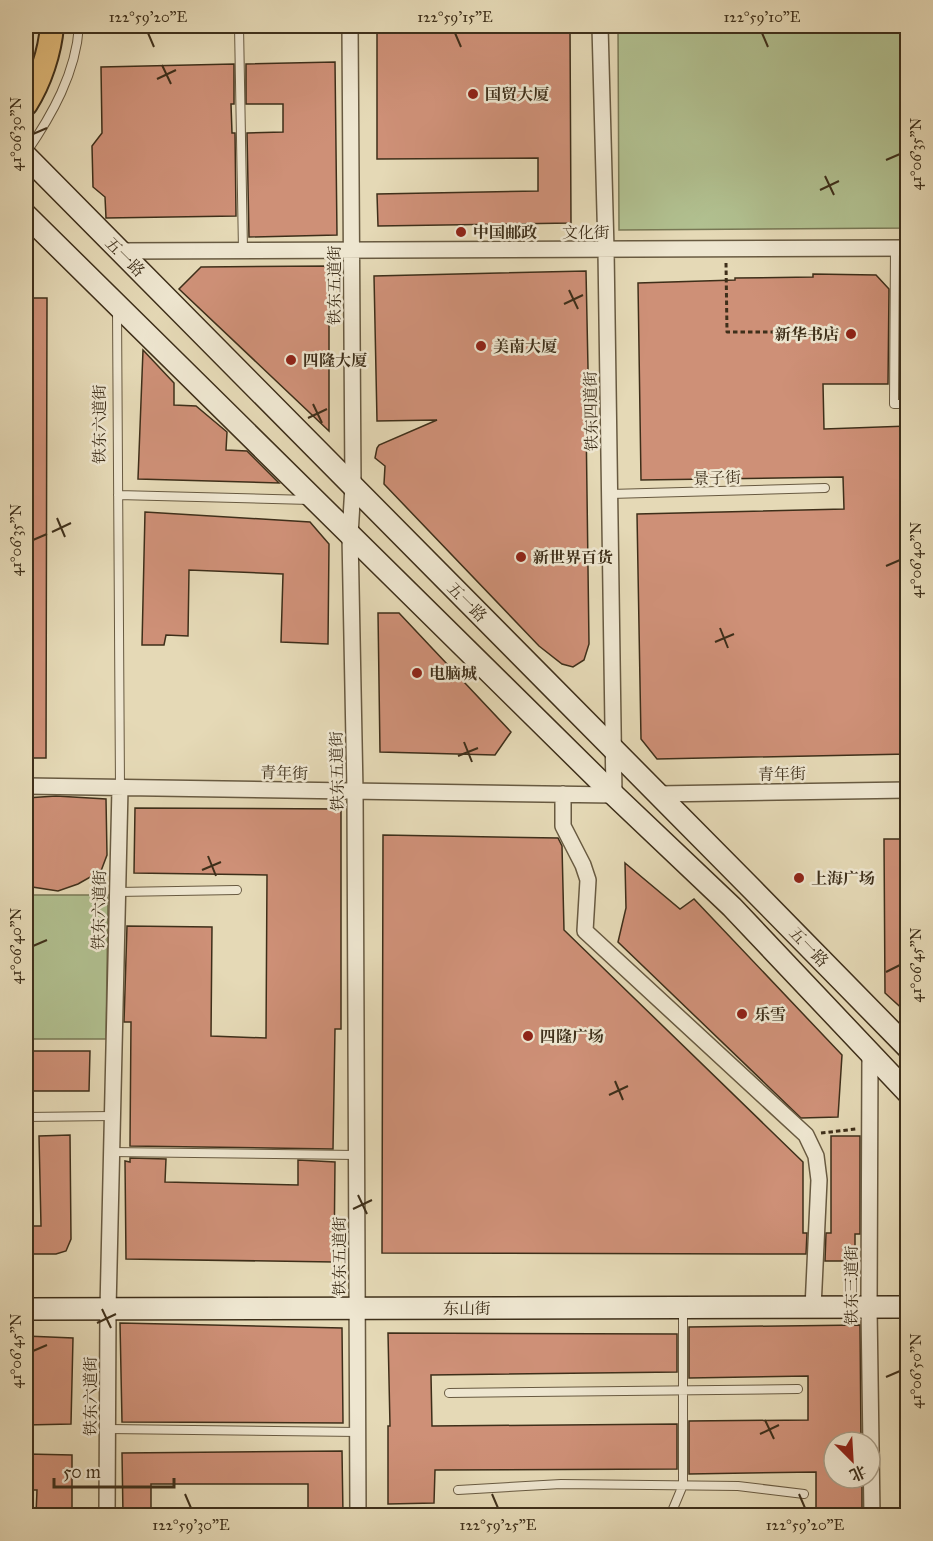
<svg xmlns="http://www.w3.org/2000/svg" width="933" height="1541" font-family="'IM FELL Great Primer','Noto Serif SC',serif">
<rect width="100%" height="100%" fill="#e5d9b6"/>
<filter id="stains"><feTurbulence type="fractalNoise" baseFrequency=".00333" numOctaves="4"/><feColorMatrix values="0 0 0 0 .2 0 0 0 0 .09 0 0 0 0 .02 0 0 0 .5 -.17"/></filter>
<radialGradient id="worn" r=".72"><stop offset=".6" stop-color="#630" stop-opacity="0"/><stop offset="1" stop-color="#630" stop-opacity=".3"/></radialGradient>
<!-- green -->
<path fill="#b1c090" stroke="#787855" stroke-width="1.5" d="M618,26H907V228L619,230Z
M26,895H108L106,1039H26Z"/>
<!-- building -->
<path fill="#ce9077" stroke="#3e2f1a" stroke-width="1.5" d="M570,28L571,223L378,226L377,194L538,191V158L377,159V29Z
M335,62L337,235L249,237L247,133L283,132V104H246V64Z
M234,64V104H231L232,133H235L236,216L106,218L105,197L93,187L92,146L102,133L101,67Z
M329,266V431L179,289L201,267Z
M586,271L589,417H586L589,644L584,660L573,667L562,664L539,646L384,484L385,466L375,458L377,448L379,445L437,420L377,421L374,276Z
M813,274L876,275L889,289L888,384H823L824,429L908,426V754L657,759L641,739L637,514L844,509L843,477L641,480L638,283L735,280V278L813,277Z
M908,288V384H900L901,293Z
M26,298H47L46,758H26Z
M143,350L174,383V405L196,406L227,432L226,450L247,451L279,483L138,479Z
M145,512L310,522L329,544L328,644L281,642L283,574L189,570L188,636L166,635L164,645H142Z
M378,613H399L511,732L495,755L380,752Z
M56,796L106,799L107,855L101,871L78,884L58,891L26,886V798Z
M135,808L341,809V1029H335L333,1149L130,1146L131,1022H124L127,926L212,927L211,1036L266,1038L267,875L134,873Z
M383,835L558,838L562,846L564,930L803,1162V1233H807L806,1254L382,1253Z
M884,839H908V1014L885,993Z
M625,863L680,909L694,899L842,1055L838,1117L801,1118L618,942L626,908Z
M26,1051H90L89,1091H26Z
M70,1135L71,1239L66,1251L56,1254H26V1226H41L39,1136Z
M831,1136H860V1234H855V1261H825L826,1233H831Z
M130,1158L166,1159L165,1182L298,1185V1160L335,1162L334,1262L126,1259L125,1161L130,1162Z
M120,1323L342,1328L343,1423L122,1422Z
M860,1325L861,1442H834V1478H862V1515H816V1472L689,1474V1421L808,1420V1376L689,1378V1327Z
M388,1333L677,1334V1372L431,1375L432,1426L677,1424V1469L435,1470L434,1503L388,1504V1426H390Z
M26,1336L73,1338L71,1424L26,1425Z
M342,1451L343,1515H308V1484H151V1515H123L122,1453Z
M27,1454L72,1455V1515H36L37,1490H26Z"/>
<g fill="none" stroke-linecap="round" stroke-linejoin="round">
<defs>
<path id="lane" d="M239,26L243,251
M26,153C52,115 76,73 79,26
M895,248L894,404H908
M117,309L120,788
M610,494L825,488
M118,495L310,500
M117,892L237,890
M26,1117L112,1116
M111,1152L357,1155
M449,1393L798,1389
M108,1429L358,1432
M458,1490L561,1484L738,1486L804,1494
M670,1516L683,1485V1310"/>
<path id="street" d="M350,26L353,486L350,535L355,792L358,1516
M120,251L908,248
M26,786L614,795L606,250L600,26
M563,794V826L583,865L588,880L585,931L806,1135L816,1156L819,1180L813,1308
M658,794L908,790
M870,1054L869,1308L872,1516
M107,1516L108,1309L120,788"/>
<path id="secondary" d="M26,156L752,889L908,1048
M26,215L614,795L732,907L908,1093
M26,1309L908,1307"/>
<path id="primary" d="M26,104C40,82 50,52 52,26"/>
</defs>
<!-- lane casing -->
<use href="#lane" stroke="#685a41" stroke-width="10"/>
<!-- street casing -->
<use href="#street" stroke="#685a41" stroke-width="18"/>
<!-- secondary casing -->
<use href="#secondary" stroke="#3e2f1a" stroke-width="24"/>
<!-- primary casing -->
<use href="#primary" stroke="#3e2f1a" stroke-width="26"/>
<!-- path -->
<path stroke="#3e2f1a" stroke-width="3" stroke-dasharray="4.5 3" stroke-linecap="butt" d="M726,263L727,332H797
M821,1133L856,1129
M572,1516C583,1504 643,1511 660,1513"/>
<!-- lane -->
<use href="#lane" stroke="#eee6d0" stroke-width="8"/>
<!-- street -->
<use href="#street" stroke="#eee6d0" stroke-width="15"/>
<!-- secondary -->
<use href="#secondary" stroke="#eee6d0" stroke-width="21"/>
<!-- primary -->
<use href="#primary" stroke="#e2bc7b" stroke-width="22"/>
</g>
<!-- ticks -->
<path fill="none" stroke="#3e2f1a" stroke-width="2" d="M148,33L154,47M455,33L461,47M762,33L768,47M162,65L171,84M157,79L176,70M33,134L47,128M886,160L900,154M825,176L834,195M820,190L839,181M569,290L578,309M564,304L583,295M313,404L322,423M308,418L327,409M57,518L65,537M52,532L71,523M33,540L47,534M886,566L900,560M720,628L728,648M715,642L734,634M464,742L472,762M458,756L478,748M208,856L216,876M202,870L221,862M33,946L47,940M886,972L900,965M615,1081L623,1100M609,1095L628,1086M358,1195L367,1214M353,1209L372,1200M102,1309L111,1328M97,1323L116,1314M33,1351L47,1345M886,1377L900,1371M765,1420L774,1439M760,1434L779,1425M185,1494L191,1508M492,1494L498,1508M799,1494L805,1508"/>
<!-- markers -->
<g fill="#8f2418" stroke="#eee6d0" stroke-width="2">
<circle cx="473" cy="94" r="6"/>
<circle cx="461" cy="232" r="6"/>
<circle cx="851" cy="334" r="6"/>
<circle cx="481" cy="346" r="6"/>
<circle cx="291" cy="360" r="6"/>
<circle cx="521" cy="557" r="6"/>
<circle cx="417" cy="673" r="6"/>
<circle cx="799" cy="878" r="6"/>
<circle cx="742" cy="1014" r="6"/>
<circle cx="528" cy="1036" r="6"/>
</g>
<g text-anchor="middle" dominant-baseline="central" stroke-width="5" stroke-linejoin="round" paint-order="stroke">
<!-- poi labels -->
<g font-size="16" font-weight="bold" fill="#3e2f1a" stroke="#eee6d0" text-anchor="start">
<text x="485" y="94">国贸大厦</text>
<text x="473" y="232">中国邮政</text>
<text x="839" y="334" text-anchor="end">新华书店</text>
<text x="493" y="346">美南大厦</text>
<text x="303" y="360">四隆大厦</text>
<text x="533" y="557">新世界百货</text>
<text x="429" y="673">电脑城</text>
<text x="811" y="878">上海广场</text>
<text x="754" y="1014">乐雪</text>
<text x="540" y="1036">四隆广场</text>
</g>
<!-- street labels -->
<g font-size="16" fill="#3e2f1a" stroke="#eee6d0">
<text x="586" y="232">文化街</text>
<text transform="translate(125 257) rotate(45)">五一路</text>
<text transform="translate(334 285) rotate(-90)">铁东五道街</text>
<text transform="translate(591 411) rotate(-91)">铁东四道街</text>
<text transform="translate(99 424) rotate(-90)">铁东六道街</text>
<text transform="translate(717 478) rotate(-2)">景子街</text>
<text transform="translate(467 602) rotate(45)">五一路</text>
<text transform="translate(337 771) rotate(-91)">铁东五道街</text>
<text transform="translate(284 773) rotate(1)">青年街</text>
<text transform="translate(782 774) rotate(-1)">青年街</text>
<text transform="translate(99 910) rotate(-89)">铁东六道街</text>
<text transform="translate(809 947) rotate(46)">五一路</text>
<text transform="translate(339 1256) rotate(-90)">铁东五道街</text>
<text transform="translate(851 1285) rotate(-90)">铁东三道街</text>
<text x="467" y="1308">东山街</text>
<text transform="translate(90 1396) rotate(-90)">铁东六道街</text>
</g>
</g>
<!-- margin -->
<rect width="933" height="1541" fill="none" stroke="#e5d9b6" stroke-width="66"/>
<!-- north arrow -->
<g transform="translate(852 1460) rotate(156)"><circle r="28" fill="#eee6d0" stroke="#a89d87" stroke-width="1.5"/>
<path d="M0-4.5L10 22L0 15L-10 22Z" fill="#8f2418"/>
<text y="-9" font-size="16" font-weight="bold" text-anchor="middle" fill="#3e2f1a">北</text>
</g>
<!-- scale -->
<path d="M54 1478v9h120v-9" fill="none" stroke="#3e2f1a" stroke-width="3"/>
<text x="63" y="1478" font-size="18" fill="#3e2f1a" stroke="#eee6d0" stroke-width="4.5" paint-order="stroke">50 m</text>
<rect x="33" y="33" width="867" height="1475" fill="none" stroke="#3e2f1a" stroke-width="2"/>
<g font-size="15" text-anchor="middle" fill="#3e2f1a">
<text x="148" y="22">122°59'20"E</text>
<text x="455" y="22">122°59'15"E</text>
<text x="762" y="22">122°59'10"E</text>
<text transform="translate(16 134) rotate(-90)" y="5">41°06'30"N</text>
<text transform="translate(916 154) rotate(-90)" y="5">41°06'35"N</text>
<text transform="translate(16 540) rotate(-90)" y="5">41°06'35"N</text>
<text transform="translate(916 560) rotate(-90)" y="5">41°06'40"N</text>
<text transform="translate(16 946) rotate(-90)" y="5">41°06'40"N</text>
<text transform="translate(916 965) rotate(-90)" y="5">41°06'45"N</text>
<text transform="translate(16 1351) rotate(-90)" y="5">41°06'45"N</text>
<text transform="translate(916 1371) rotate(-90)" y="5">41°06'50"N</text>
<text x="191" y="1530">122°59'30"E</text>
<text x="498" y="1530">122°59'25"E</text>
<text x="805" y="1530">122°59'20"E</text>
</g>
<rect width="100%" height="100%" filter="url(#stains)"/>
<rect width="100%" height="100%" fill="url(#worn)"/>
</svg>
